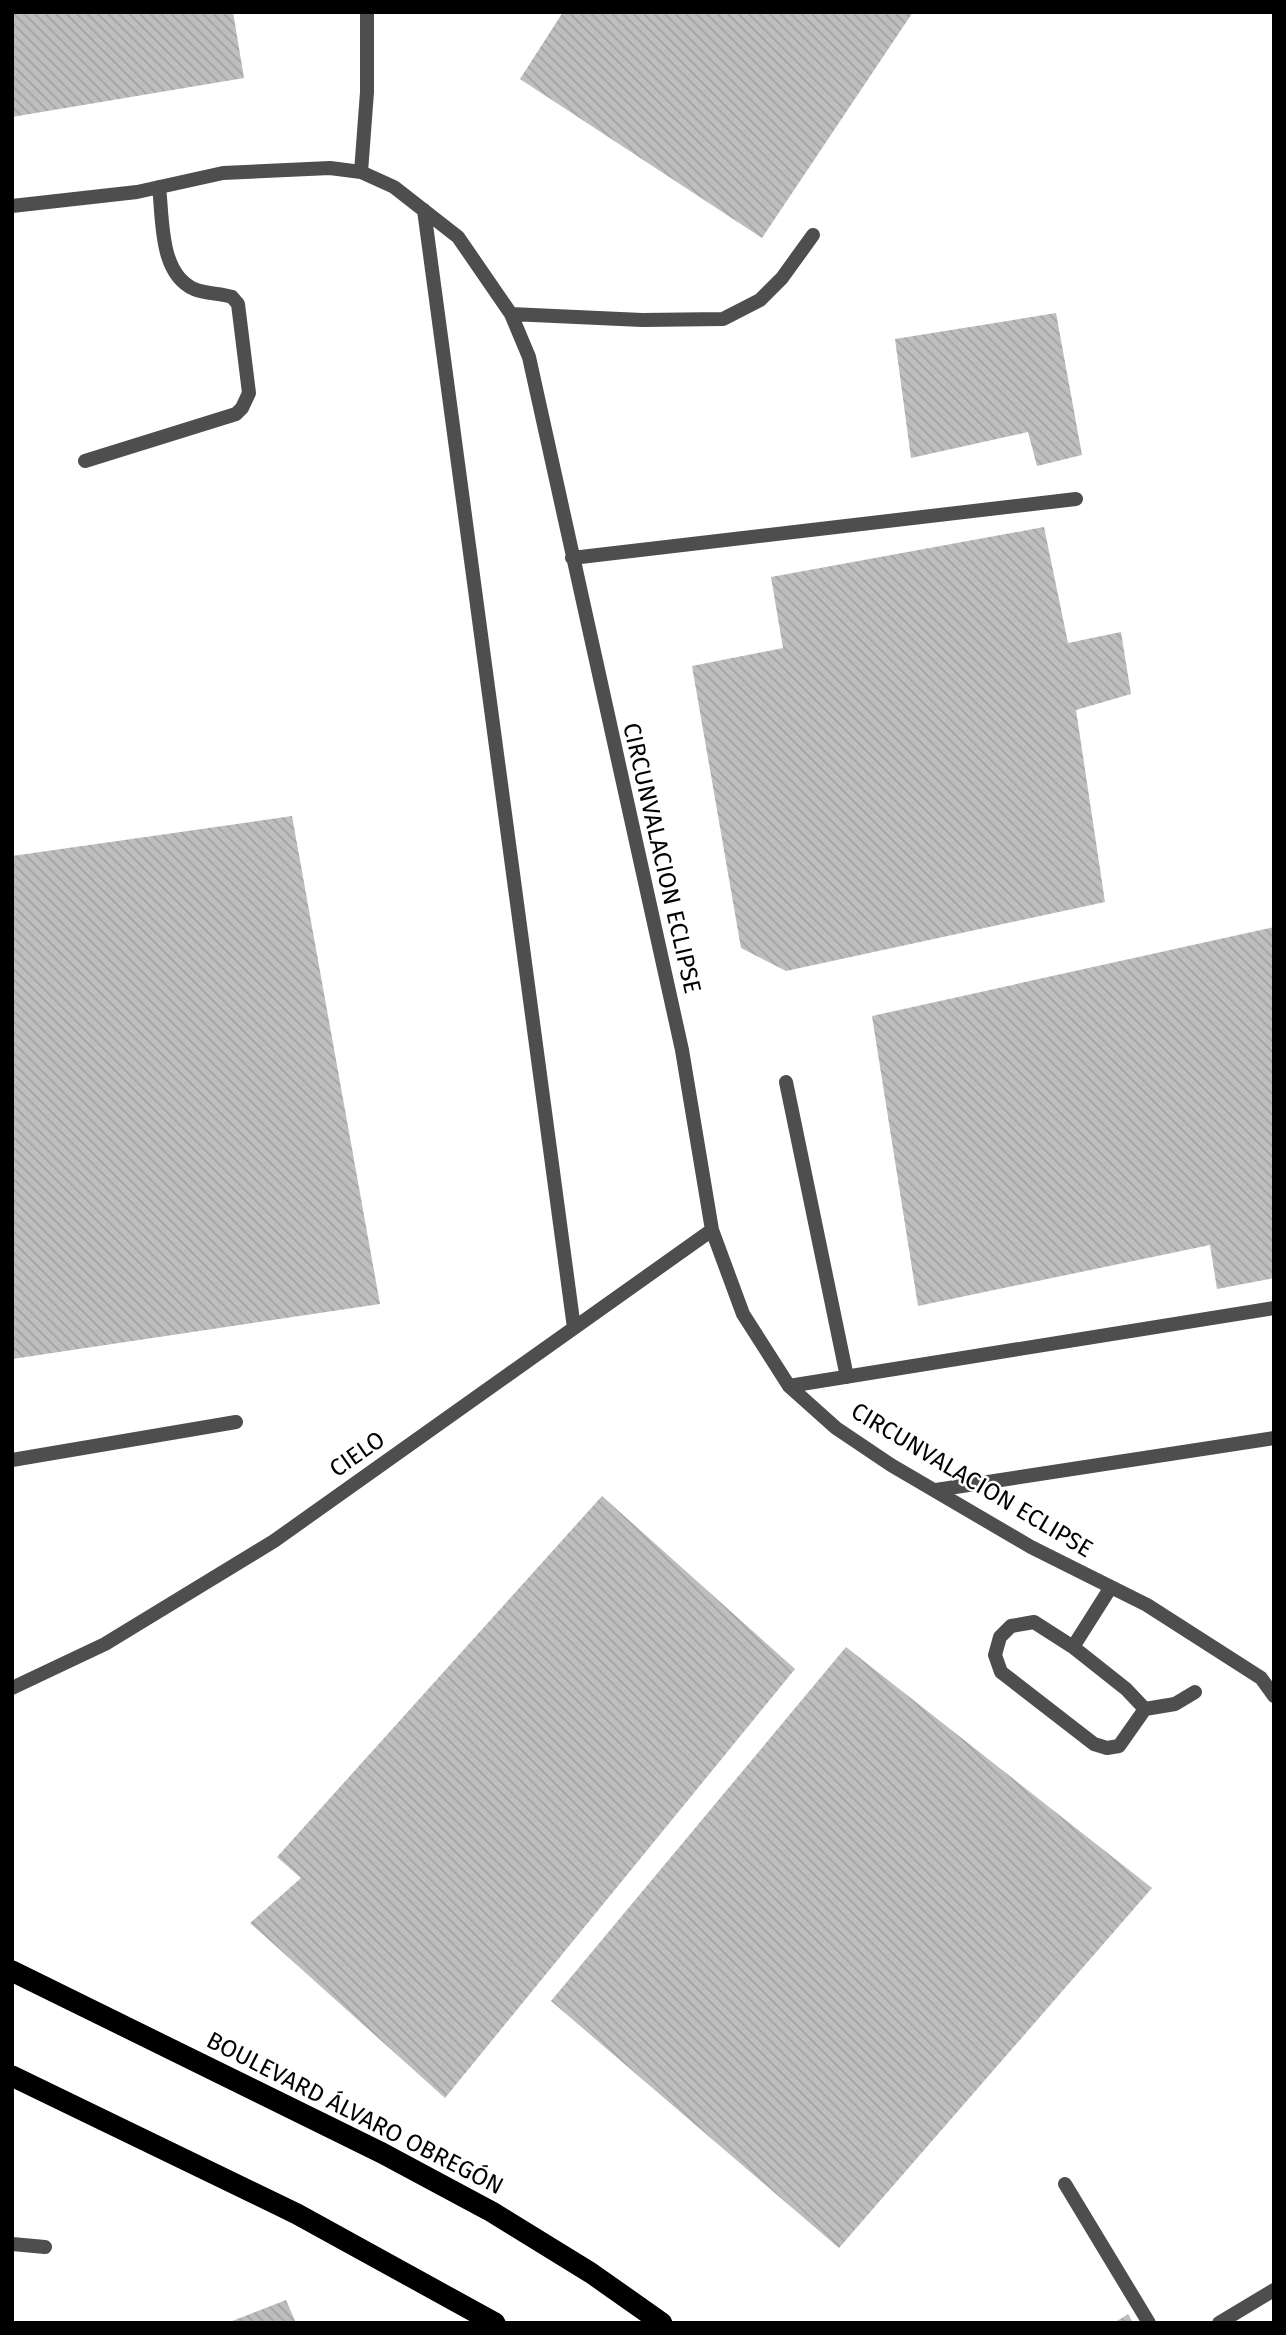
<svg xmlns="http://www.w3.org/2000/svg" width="1286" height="2335" font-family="'Fira Sans',sans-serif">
<defs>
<pattern id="building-back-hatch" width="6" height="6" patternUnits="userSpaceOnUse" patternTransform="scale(1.75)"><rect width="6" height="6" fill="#bebebe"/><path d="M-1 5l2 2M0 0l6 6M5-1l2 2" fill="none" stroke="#a2a2a2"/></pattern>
</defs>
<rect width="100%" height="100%" fill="#fff"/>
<!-- building -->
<path fill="url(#building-back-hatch)" d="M12,12H233L244,78L12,117Z
M563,12H913L762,238L520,79Z
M1056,313L1082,455L1037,466L1028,432L911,458L895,339Z
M1044,527L1068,643L1121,632L1131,694L1076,710L1105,902L786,971L741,948L692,666L783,648L771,577Z
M292,816L380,1304L12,1359V856Z
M1274,927V1278L1217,1289L1210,1245L918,1306L872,1016Z
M602,1496L795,1669L445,2098L250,1923L301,1878L277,1857Z
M846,1647L1152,1888L839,2248L551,2001Z
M286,2300L296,2323H227Z
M1128,2314L1133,2323H1114Z"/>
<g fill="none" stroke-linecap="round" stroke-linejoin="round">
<!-- lane -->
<path stroke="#4e4e4e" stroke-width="14" d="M361,172L367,92V12
M12,206L137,192L223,173L330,168L361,172L394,187L458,237L511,314L529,357L682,1050L712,1230L743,1314L789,1386L836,1428L891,1465L1031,1547L1147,1605L1261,1678L1274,1696
M424,210L574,1328
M511,314L642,320L723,319L760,300L782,278L813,235
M85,461L236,414L242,408L249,393L238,304L232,297C220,293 206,294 194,289C159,273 163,219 159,187
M572,558L1076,499
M786,1082L847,1377
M789,1386L1274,1308
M12,1460L236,1422
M936,1490L1274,1438
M1111,1587L1073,1647L1126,1689L1145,1709L1175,1704L1195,1692
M1073,1647L1034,1622L1011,1626L1000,1637L995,1655L1001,1672L1094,1744L1107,1748L1119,1746L1145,1709
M12,1688L105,1644L274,1541L712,1230
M1065,2184L1149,2323
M12,2244L45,2247
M1219,2323L1274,2290"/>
<!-- highway -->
<path stroke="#000" stroke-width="21" d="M12,1971L382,2153L492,2212L591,2273L662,2323
M12,2076L297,2214L495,2323"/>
</g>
<g text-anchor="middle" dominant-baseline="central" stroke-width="5" stroke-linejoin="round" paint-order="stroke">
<!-- street labels -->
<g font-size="24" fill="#000" stroke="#fff">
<text transform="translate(662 858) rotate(77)">CIRCUNVALACION ECLIPSE</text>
<text transform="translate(357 1454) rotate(-35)">CIELO</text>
<text transform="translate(972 1480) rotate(31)">CIRCUNVALACION ECLIPSE</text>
<text transform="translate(355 2113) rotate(27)">BOULEVARD ÁLVARO OBREGÓN</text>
</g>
</g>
<!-- border -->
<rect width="1286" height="2335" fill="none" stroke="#000000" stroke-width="28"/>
</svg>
